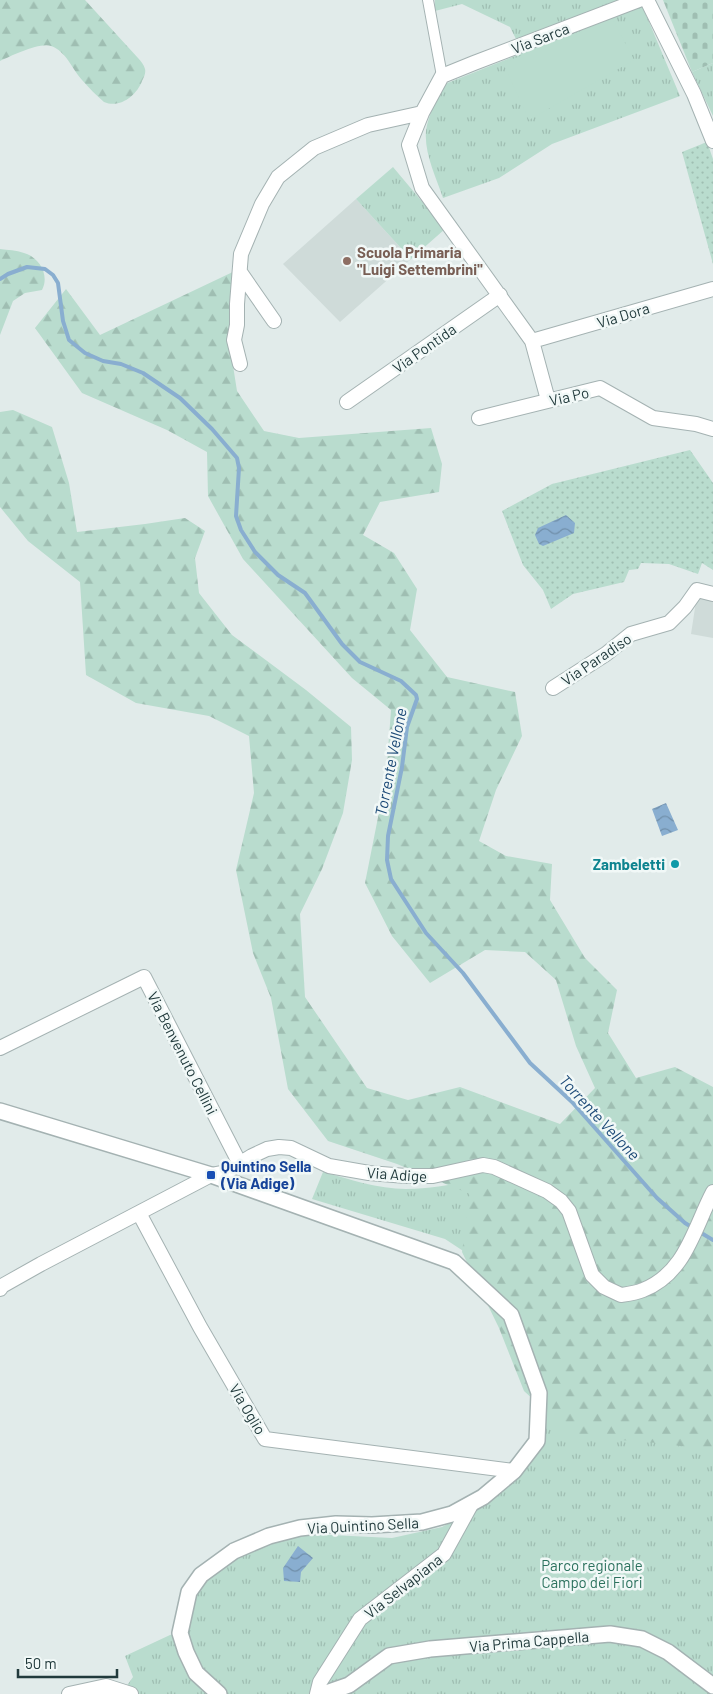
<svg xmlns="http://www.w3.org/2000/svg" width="713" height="1694" font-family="Barlow,sans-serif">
<defs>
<pattern id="grass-tufts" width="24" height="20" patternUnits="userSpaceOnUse" patternTransform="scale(1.25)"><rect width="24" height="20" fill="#b9dcce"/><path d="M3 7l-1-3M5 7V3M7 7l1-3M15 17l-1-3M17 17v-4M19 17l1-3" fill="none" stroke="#9fbeb2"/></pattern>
<pattern id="forest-firs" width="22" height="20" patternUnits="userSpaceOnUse" patternTransform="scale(1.25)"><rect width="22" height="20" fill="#b9dcce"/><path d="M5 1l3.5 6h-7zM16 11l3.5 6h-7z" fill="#9fbeb2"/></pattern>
<pattern id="cemetery-stones" width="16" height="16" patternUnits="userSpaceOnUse" patternTransform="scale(1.25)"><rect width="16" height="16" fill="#b9dcce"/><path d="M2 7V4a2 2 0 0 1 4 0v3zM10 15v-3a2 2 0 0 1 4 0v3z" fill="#9fbeb2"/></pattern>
<pattern id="garden-dots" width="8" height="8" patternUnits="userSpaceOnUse" patternTransform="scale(1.25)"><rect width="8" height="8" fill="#b9dcce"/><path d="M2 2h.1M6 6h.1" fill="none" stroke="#9fbeb2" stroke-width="1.8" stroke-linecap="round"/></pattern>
<pattern id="water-waves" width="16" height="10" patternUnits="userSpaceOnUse" patternTransform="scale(1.25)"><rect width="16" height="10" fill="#89aed0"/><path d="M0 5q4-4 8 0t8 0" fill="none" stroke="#708faa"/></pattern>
</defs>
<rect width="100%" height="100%" fill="#e1ebea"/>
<!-- built -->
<path fill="#cfdbd9" d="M356,199L411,259L340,322L283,264Z
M697,595L713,599V638L691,634Z"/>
<!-- grass -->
<path fill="url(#grass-tufts)" d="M435,0H619L517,41L510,27L462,4L435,11Z
M642,5L680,96L552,144L499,178L443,198C436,177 424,153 426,131C428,114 438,99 445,84Z
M713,63V116L692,72Z
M393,167L445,229L411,259L356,199Z
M323,1172C349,1179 378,1189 406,1189C428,1189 449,1185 471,1181L713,1290V1694H121L133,1677L125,1656L170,1635L187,1630L194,1599L205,1580L224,1563L282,1537L310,1534L392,1538L442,1527L483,1505L510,1484L534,1458L541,1445L544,1427L483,1264L445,1239L312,1199Z"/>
<!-- forest -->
<path fill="url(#forest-firs)" d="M0,0H85L138,58C141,61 144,65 145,69C146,73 144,77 142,81C137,95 120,109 104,102C96,95 89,88 82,80C72,69 66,51 51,46C40,42 11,56 0,61Z
M0,249C8,250 16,250 24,253C39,257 50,275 42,290L25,293L13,301L0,335Z
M237,270L228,334L237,391L264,431L299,438L431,428L442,464L439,492L380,502L363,535L394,553L417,589L410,630L447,677L515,692L522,736L496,790L479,841L506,856L552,864L550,900L585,958L617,990L608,1033L636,1078L675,1067L713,1087V1452L669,1444L573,1436L524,1391L499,1328L462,1252L470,1194L397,1164L328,1141L288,1089L271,998L253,953L236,870L254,793L249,736L209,716L136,703L86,675L80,582L28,541L0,507V412L13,410L52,427L69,483L77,532L145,524L185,518L205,531L195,558L199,593L232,635L306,690L351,727L352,760L343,813L322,869L300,914L305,997L367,1088L408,1100L460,1087L560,1124L595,1088L576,1046L556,980L525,952L485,950L430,983L392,936L365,883L386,777L391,710L352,678L243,559L208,496L207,452L167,430L82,393L35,328L66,289L100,335Z"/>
<!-- cemetery -->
<path fill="url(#cemetery-stones)" d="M663,0H713V63L692,72Z"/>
<!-- garden -->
<path fill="url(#garden-dots)" d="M707,142L713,159V264L682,152Z
M690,450L713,483V570L702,563L698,574L669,564L641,563L638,569L629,570L624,582L573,594L551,609L543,590L523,565L502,511L552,484Z"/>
<!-- pitch -->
<path fill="#b9dcce" d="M612,18L634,60L529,120L503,63Z"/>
<!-- water -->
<path fill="url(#water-waves)" d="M566,515L575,523L574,533L543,546L539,544L535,535L538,528Z
M666,803L678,830L662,836L652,809Z
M298,1546L313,1558L301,1572L300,1582L284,1581L283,1568Z"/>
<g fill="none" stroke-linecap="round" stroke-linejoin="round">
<!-- stream -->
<path stroke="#89aed0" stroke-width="4" d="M0,279L8,274L27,267L45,269L53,275L58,283L63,321L69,340L85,353L103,361L121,364L143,373L180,398L212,429L237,458L239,468L236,516L241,530L255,552L278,575L305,593L342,644L360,662L401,681L416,695L417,699L407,727L402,767L388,836L387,860L391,879L426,933L463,973L530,1063L572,1102L657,1198L685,1223L713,1240"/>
<defs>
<path id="pedestrian" d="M428,0L442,76"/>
<path id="minor" d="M647,0L694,94L713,141
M240,272L274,321
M532,341L713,289
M240,364L234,340L237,325V304L241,254L262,204L278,177L314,148L368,125L422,113
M548,400L532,341L422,188L409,145L422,113L442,76L474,63L639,0
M347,402L500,295
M479,418L600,388L653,418L696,424L713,429
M553,688L606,654L631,634L669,623L685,607L697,590L713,594
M0,1048L144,977L240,1164
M139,1213L200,1327L265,1439L514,1471
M0,1289L2,1286L41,1264L211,1175L226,1172L252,1156L267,1149L279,1147L291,1148L329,1166L369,1173L406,1176H433L483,1165L494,1167L547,1191L561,1201L569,1211L592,1275L604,1287L621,1295C628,1294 636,1293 643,1290C686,1273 694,1228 713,1192
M69,1694L106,1686L131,1694
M317,1694L320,1682L360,1619L444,1554L472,1503"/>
<path id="tertiary" d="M0,1111L211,1175L454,1262L511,1315L539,1393L537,1441L514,1471L483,1497L452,1514L422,1522L372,1525L336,1524L300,1528L269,1536L234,1551L201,1575L189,1592L180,1633L186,1652L196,1673L219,1694
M323,1694L349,1685L389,1656L430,1649L610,1634L642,1639L668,1652L713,1686"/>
</defs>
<!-- pedestrian casing -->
<use href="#pedestrian" stroke="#a4b2b2" stroke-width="12"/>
<!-- minor casing -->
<use href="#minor" stroke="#a4b2b2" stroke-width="16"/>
<!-- tertiary casing -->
<use href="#tertiary" stroke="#a4b2b2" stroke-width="18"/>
<!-- pedestrian -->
<use href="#pedestrian" stroke="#fff" stroke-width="10"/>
<!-- minor -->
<use href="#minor" stroke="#fff" stroke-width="14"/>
<!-- tertiary -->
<use href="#tertiary" stroke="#fff" stroke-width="15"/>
</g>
<!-- markers -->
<circle fill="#8d6e63" stroke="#f1f8f7" stroke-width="2" cx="347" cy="261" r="5"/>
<circle fill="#0f9aa8" stroke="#f1f8f7" stroke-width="2" cx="675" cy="864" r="5"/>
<rect fill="#1a4fb4" stroke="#f1f8f7" stroke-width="2" x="206" y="1170" width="10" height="10" rx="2.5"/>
<g text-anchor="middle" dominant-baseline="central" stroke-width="5" stroke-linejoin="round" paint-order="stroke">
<!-- street labels -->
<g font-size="15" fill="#213a3c" stroke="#f1f8f7">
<text transform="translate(540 38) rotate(-21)">Via Sarca</text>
<text transform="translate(623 315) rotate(-17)">Via Dora</text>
<text transform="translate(424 348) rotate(-35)">Via Pontida</text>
<text transform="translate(569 396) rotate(-13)">Via Po</text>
<text transform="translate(596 659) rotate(-34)">Via Paradiso</text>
<text transform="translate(183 1053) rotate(63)">Via Benvenuto Cellini</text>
<text transform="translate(397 1174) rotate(4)">Via Adige</text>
<text transform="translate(248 1409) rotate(59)">Via Oglio</text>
<text transform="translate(363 1525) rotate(-3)">Via Quintino Sella</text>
<text transform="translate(403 1586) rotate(-38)">Via Selvapiana</text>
<text transform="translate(529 1641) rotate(-5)">Via Prima Cappella</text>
</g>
<!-- education labels -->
<g font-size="15" font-weight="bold" fill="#785e54" stroke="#f1f8f7" text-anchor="start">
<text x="357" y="252">Scuola Primaria<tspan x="357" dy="17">"Luigi Settembrini"</tspan></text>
</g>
<!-- culture labels -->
<g font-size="15" font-weight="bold" fill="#0d838f" stroke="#f1f8f7" text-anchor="end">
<text x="665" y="864">Zambeletti</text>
</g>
<!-- transit labels -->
<g font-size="15" font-weight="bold" fill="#164399" stroke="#f1f8f7" text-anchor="start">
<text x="221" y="1166">Quintino Sella<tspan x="221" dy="17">(Via Adige)</tspan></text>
</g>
<!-- park labels -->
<g font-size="15" fill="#2c725e" stroke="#f1f8f7">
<text x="592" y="1565">Parco regionale<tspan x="592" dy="17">Campo dei Fiori</tspan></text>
</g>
<!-- water labels -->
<g font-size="16" font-style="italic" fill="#1c4a77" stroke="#f1f8f7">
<text transform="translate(390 762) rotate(-79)">Torrente Vellone</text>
<text transform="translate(600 1117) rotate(47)">Torrente Vellone</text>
</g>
</g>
<!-- scale -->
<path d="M18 1669v8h99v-8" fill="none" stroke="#213a3c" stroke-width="2.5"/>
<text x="25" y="1669" font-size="15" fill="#213a3c" stroke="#f1f8f7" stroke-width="4" paint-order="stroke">50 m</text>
</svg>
